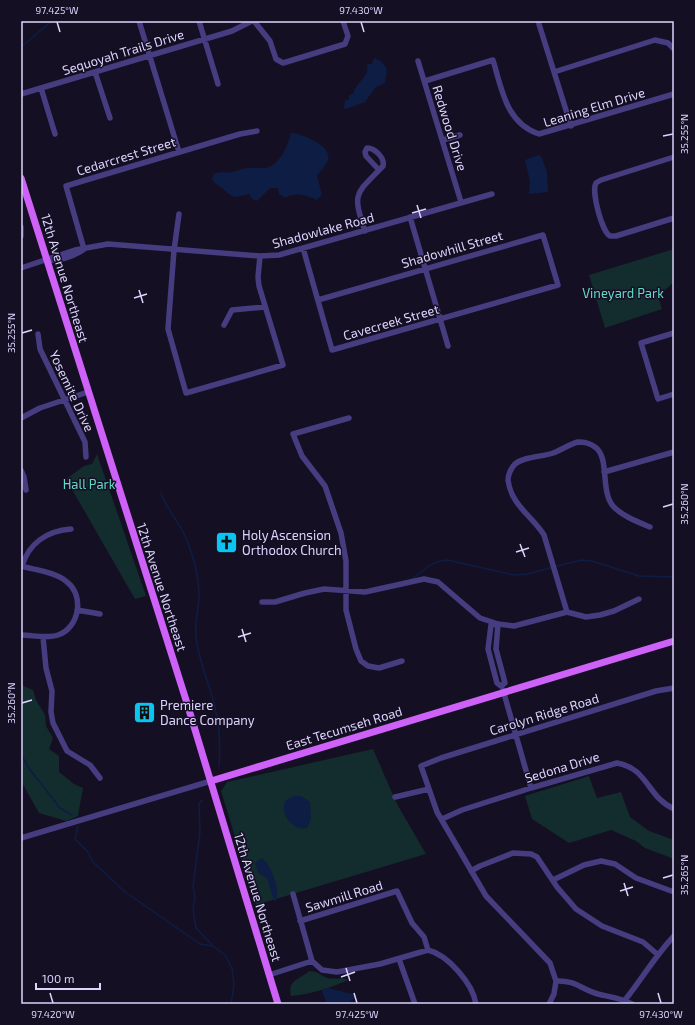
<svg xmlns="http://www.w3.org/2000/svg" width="695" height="1025" font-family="'Exo 2',sans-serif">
<rect width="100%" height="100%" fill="#150f24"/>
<!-- green -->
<path fill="#132c2d" d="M674,249V282L658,296L662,309L605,328L589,275Z
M97,454L146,596L135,599L66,479L84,466L92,464Z
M21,678L23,686L33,690L36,700L45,715L46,726L53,738L49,749L59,756V772L74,784L83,788L78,816L66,821L39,813L21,781Z
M373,749L397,804L426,854L256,905L221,791L227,782Z
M589,776L597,798L621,792L630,817L649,831L674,840V859L645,848L636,841L611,830L569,843L532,819L525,796Z
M309,971C319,971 320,976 328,978C336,980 341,976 348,980C333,987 309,995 291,996C287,980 299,980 309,971Z"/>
<!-- water -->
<path fill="#0e1d44" d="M374,58L381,61L387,69L385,83L376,87L365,102L346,109L344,108L345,100H349V95L353,94C356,82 370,77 367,64H372Z
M291,133C301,133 333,146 328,160C326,166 320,171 317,176L322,194L317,200C308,196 294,191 285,198L279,194L278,188H270L257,201L252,199L249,194C232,198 234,199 221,187C217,184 214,184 212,179L214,174C220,171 226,173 232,172C238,171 242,168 248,168C254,167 260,169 266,168C280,165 288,145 291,133Z
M539,155L541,156L547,172L548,192L529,194L530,181L525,160Z
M294,796H301L310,802L311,819L307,828C294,831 278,814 286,800Z
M262,858C271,865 281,890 276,901H274L267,878C253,870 261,877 255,863Z
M328,988L356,995V998L345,1004H327L322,992L323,989Z"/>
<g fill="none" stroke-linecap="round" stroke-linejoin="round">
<!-- stream -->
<path stroke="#0e1d44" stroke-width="1.5" d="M21,47L52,21
M161,493C168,512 183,526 189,546C194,559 198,576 199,590C200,606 194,620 196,636C198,659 208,681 214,703C219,724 221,745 219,766
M412,579C424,571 431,561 447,560L514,575L528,574L557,566L582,560L592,561L639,576L674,577
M21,754L28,767L60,808L72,815
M202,800L199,804L200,832L193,886L195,899L193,906L194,917L196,928L213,946L225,955L232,968L234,985L231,1004
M78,826L75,839L87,851L93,862L124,891L200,944L213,946"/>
<!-- minor -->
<path stroke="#463d80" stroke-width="5.5" d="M139,21L179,152
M199,21L218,84
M254,21L270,41L276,59L283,63L345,44L348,36L343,21
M538,21L571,126
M418,61L461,202
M95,72L110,118
M554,72L655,40L668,43L674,49
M425,81L493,60C502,90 506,123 539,134L674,94
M41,88L55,134
M21,94L232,31L252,21
M443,140L460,135
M674,157L601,180L596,183C591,191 602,232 610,236H616L674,218
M179,214L174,250L168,329L186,393L283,365L259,286L258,277L260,256
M410,217L448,346
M21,227V236
M365,231C352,192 355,195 383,166C385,158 375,148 367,148L365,152L366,156L379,170
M303,248L332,350L558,285L543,235L318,300
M84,249L66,186L240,134L257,131
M47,260C60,261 72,257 83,250
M21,268L75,250L108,244L260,256L279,255L492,194
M224,325L232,310L265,307
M674,333L641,343L658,399L674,394
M38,334L40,349L85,442L86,457
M21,418L40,408L88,392
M349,418L293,434L302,456L325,486L341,533L346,561V610L356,649L361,661L368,666L379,668L402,661
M21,470L24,477L26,490
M604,472L674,452
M21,566C35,570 56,572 67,582C85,596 79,628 58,635C46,639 33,635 21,635
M22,566C29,543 47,531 71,529
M262,602H275L305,593L324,589L365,592L424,579L438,582L480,618L498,624L514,626L567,612L586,617L600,615L614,611L639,599
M77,610L100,614
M567,612L544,535C532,516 511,505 508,480C508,475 511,468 515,464C525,456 542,457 553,453C561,450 570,444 578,442C584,442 590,443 595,447C610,457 600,491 613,506C622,516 638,522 650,527
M498,624L496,649L505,683L501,686L497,683L488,649L491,625Z
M43,637L46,668L52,691L51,712L53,723L67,751L90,765L100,778
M503,690L531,788
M395,797L429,789
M442,819L462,810L531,788L617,763C648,768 647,797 674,809
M21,838L211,781
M471,871L480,866L513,853L531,854L537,857L557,887L576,909L602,926L643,942L657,954
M553,880L584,865L601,861L615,864L636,878L674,892
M293,894L312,961L322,970L337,972L380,964L428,950C448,955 473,984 476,1004
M300,921L397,891L412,923L424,937L428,950
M399,959L415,1004
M269,975L312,961
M556,981C576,980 582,990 598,994C610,997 621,998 632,1004
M625,1000C642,979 655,956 674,936
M549,1004L554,994L556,981L550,963L486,896L437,812L421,766L441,758L656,691L674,688"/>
<!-- major -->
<path stroke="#ce61f7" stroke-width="7" d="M21,178L186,700L278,1004
M211,781L674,641"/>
</g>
<!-- ticks -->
<path fill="none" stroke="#ddd4fd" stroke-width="1.5" d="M57,22L60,32M361,22L364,32M663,136L673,134M417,205L421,218M412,213L426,209M139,290L143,303M134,298L147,294M22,333L32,330M663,507L673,504M520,544L525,557M516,552L529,548M242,629L246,642M238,637L251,633M22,703L32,700M663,878L673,875M624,883L628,896M620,891L633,887M346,968L350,981M341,977L355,972M50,993L53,1003M354,993L357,1003M658,993L661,1003"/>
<!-- icons -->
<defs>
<symbol id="church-square" viewBox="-11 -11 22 22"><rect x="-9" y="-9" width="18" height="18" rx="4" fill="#0cc4f1" stroke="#150f24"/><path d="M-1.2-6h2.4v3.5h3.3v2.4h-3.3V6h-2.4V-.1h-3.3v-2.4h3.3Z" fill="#111"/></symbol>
<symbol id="building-square" viewBox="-11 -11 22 22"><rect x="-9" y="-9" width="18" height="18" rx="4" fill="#0cc4f1" stroke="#150f24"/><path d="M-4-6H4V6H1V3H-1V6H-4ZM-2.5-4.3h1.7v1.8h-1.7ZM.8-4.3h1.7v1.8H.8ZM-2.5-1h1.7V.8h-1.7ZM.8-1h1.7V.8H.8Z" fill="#111"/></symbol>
</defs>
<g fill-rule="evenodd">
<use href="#church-square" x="214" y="530" width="25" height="25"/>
<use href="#building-square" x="132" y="700" width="25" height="25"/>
</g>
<g text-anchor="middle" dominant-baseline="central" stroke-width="3" stroke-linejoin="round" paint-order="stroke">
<!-- street labels -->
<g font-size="13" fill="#ddd4fd" stroke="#150f24">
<text transform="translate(123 52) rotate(-17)">Sequoyah Trails Drive</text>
<text transform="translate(594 107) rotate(-17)">Leaning Elm Drive</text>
<text transform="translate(450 128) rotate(73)">Redwood Drive</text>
<text transform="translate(126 156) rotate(-17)">Cedarcrest Street</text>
<text transform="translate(323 230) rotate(-15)">Shadowlake Road</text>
<text transform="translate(452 249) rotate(-16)">Shadowhill Street</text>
<text transform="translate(65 278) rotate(73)">12th Avenue Northeast</text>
<text transform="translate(391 322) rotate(-16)">Cavecreek Street</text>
<text transform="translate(72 391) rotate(65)">Yosemite Drive</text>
<text transform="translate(162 587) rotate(72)">12th Avenue Northeast</text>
<text transform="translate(544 714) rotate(-17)">Carolyn Ridge Road</text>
<text transform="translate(344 728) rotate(-17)">East Tecumseh Road</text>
<text transform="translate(562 767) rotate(-17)">Sedona Drive</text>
<text transform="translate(344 896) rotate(-17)">Sawmill Road</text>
<text transform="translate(258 897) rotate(73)">12th Avenue Northeast</text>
</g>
<!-- park labels -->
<g font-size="13" fill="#63dac8" stroke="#150f24">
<text x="623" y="293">Vineyard Park</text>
<text x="89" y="484">Hall Park</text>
</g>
<!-- poi labels -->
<g font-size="13" fill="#ddd4fd" stroke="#150f24" text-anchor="start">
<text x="242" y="535">Holy Ascension<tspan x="242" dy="15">Orthodox Church</tspan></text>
<text x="160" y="705">Premiere<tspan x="160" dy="15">Dance Company</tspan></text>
</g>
</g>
<!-- border -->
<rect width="695" height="1025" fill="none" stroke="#150f24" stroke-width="44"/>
<!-- scale -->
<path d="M36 983v6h64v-6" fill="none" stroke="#ddd4fd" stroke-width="2"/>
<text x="42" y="983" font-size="12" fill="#ddd4fd" stroke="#150f24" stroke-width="3" paint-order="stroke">100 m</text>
<rect x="22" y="22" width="651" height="981" fill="none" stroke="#ddd4fd" stroke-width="1.5"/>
<g font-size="10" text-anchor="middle" fill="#ddd4fd">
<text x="57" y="14">97.425°W</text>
<text x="361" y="14">97.430°W</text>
<text transform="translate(684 134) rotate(-90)" y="4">35.255°N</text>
<text transform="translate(11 333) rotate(-90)" y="4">35.255°N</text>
<text transform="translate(684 504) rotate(-90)" y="4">35.260°N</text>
<text transform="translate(11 703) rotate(-90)" y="4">35.260°N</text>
<text transform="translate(684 875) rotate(-90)" y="4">35.265°N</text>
<text x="53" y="1018">97.420°W</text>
<text x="357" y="1018">97.425°W</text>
<text x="661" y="1018">97.430°W</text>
</g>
</svg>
